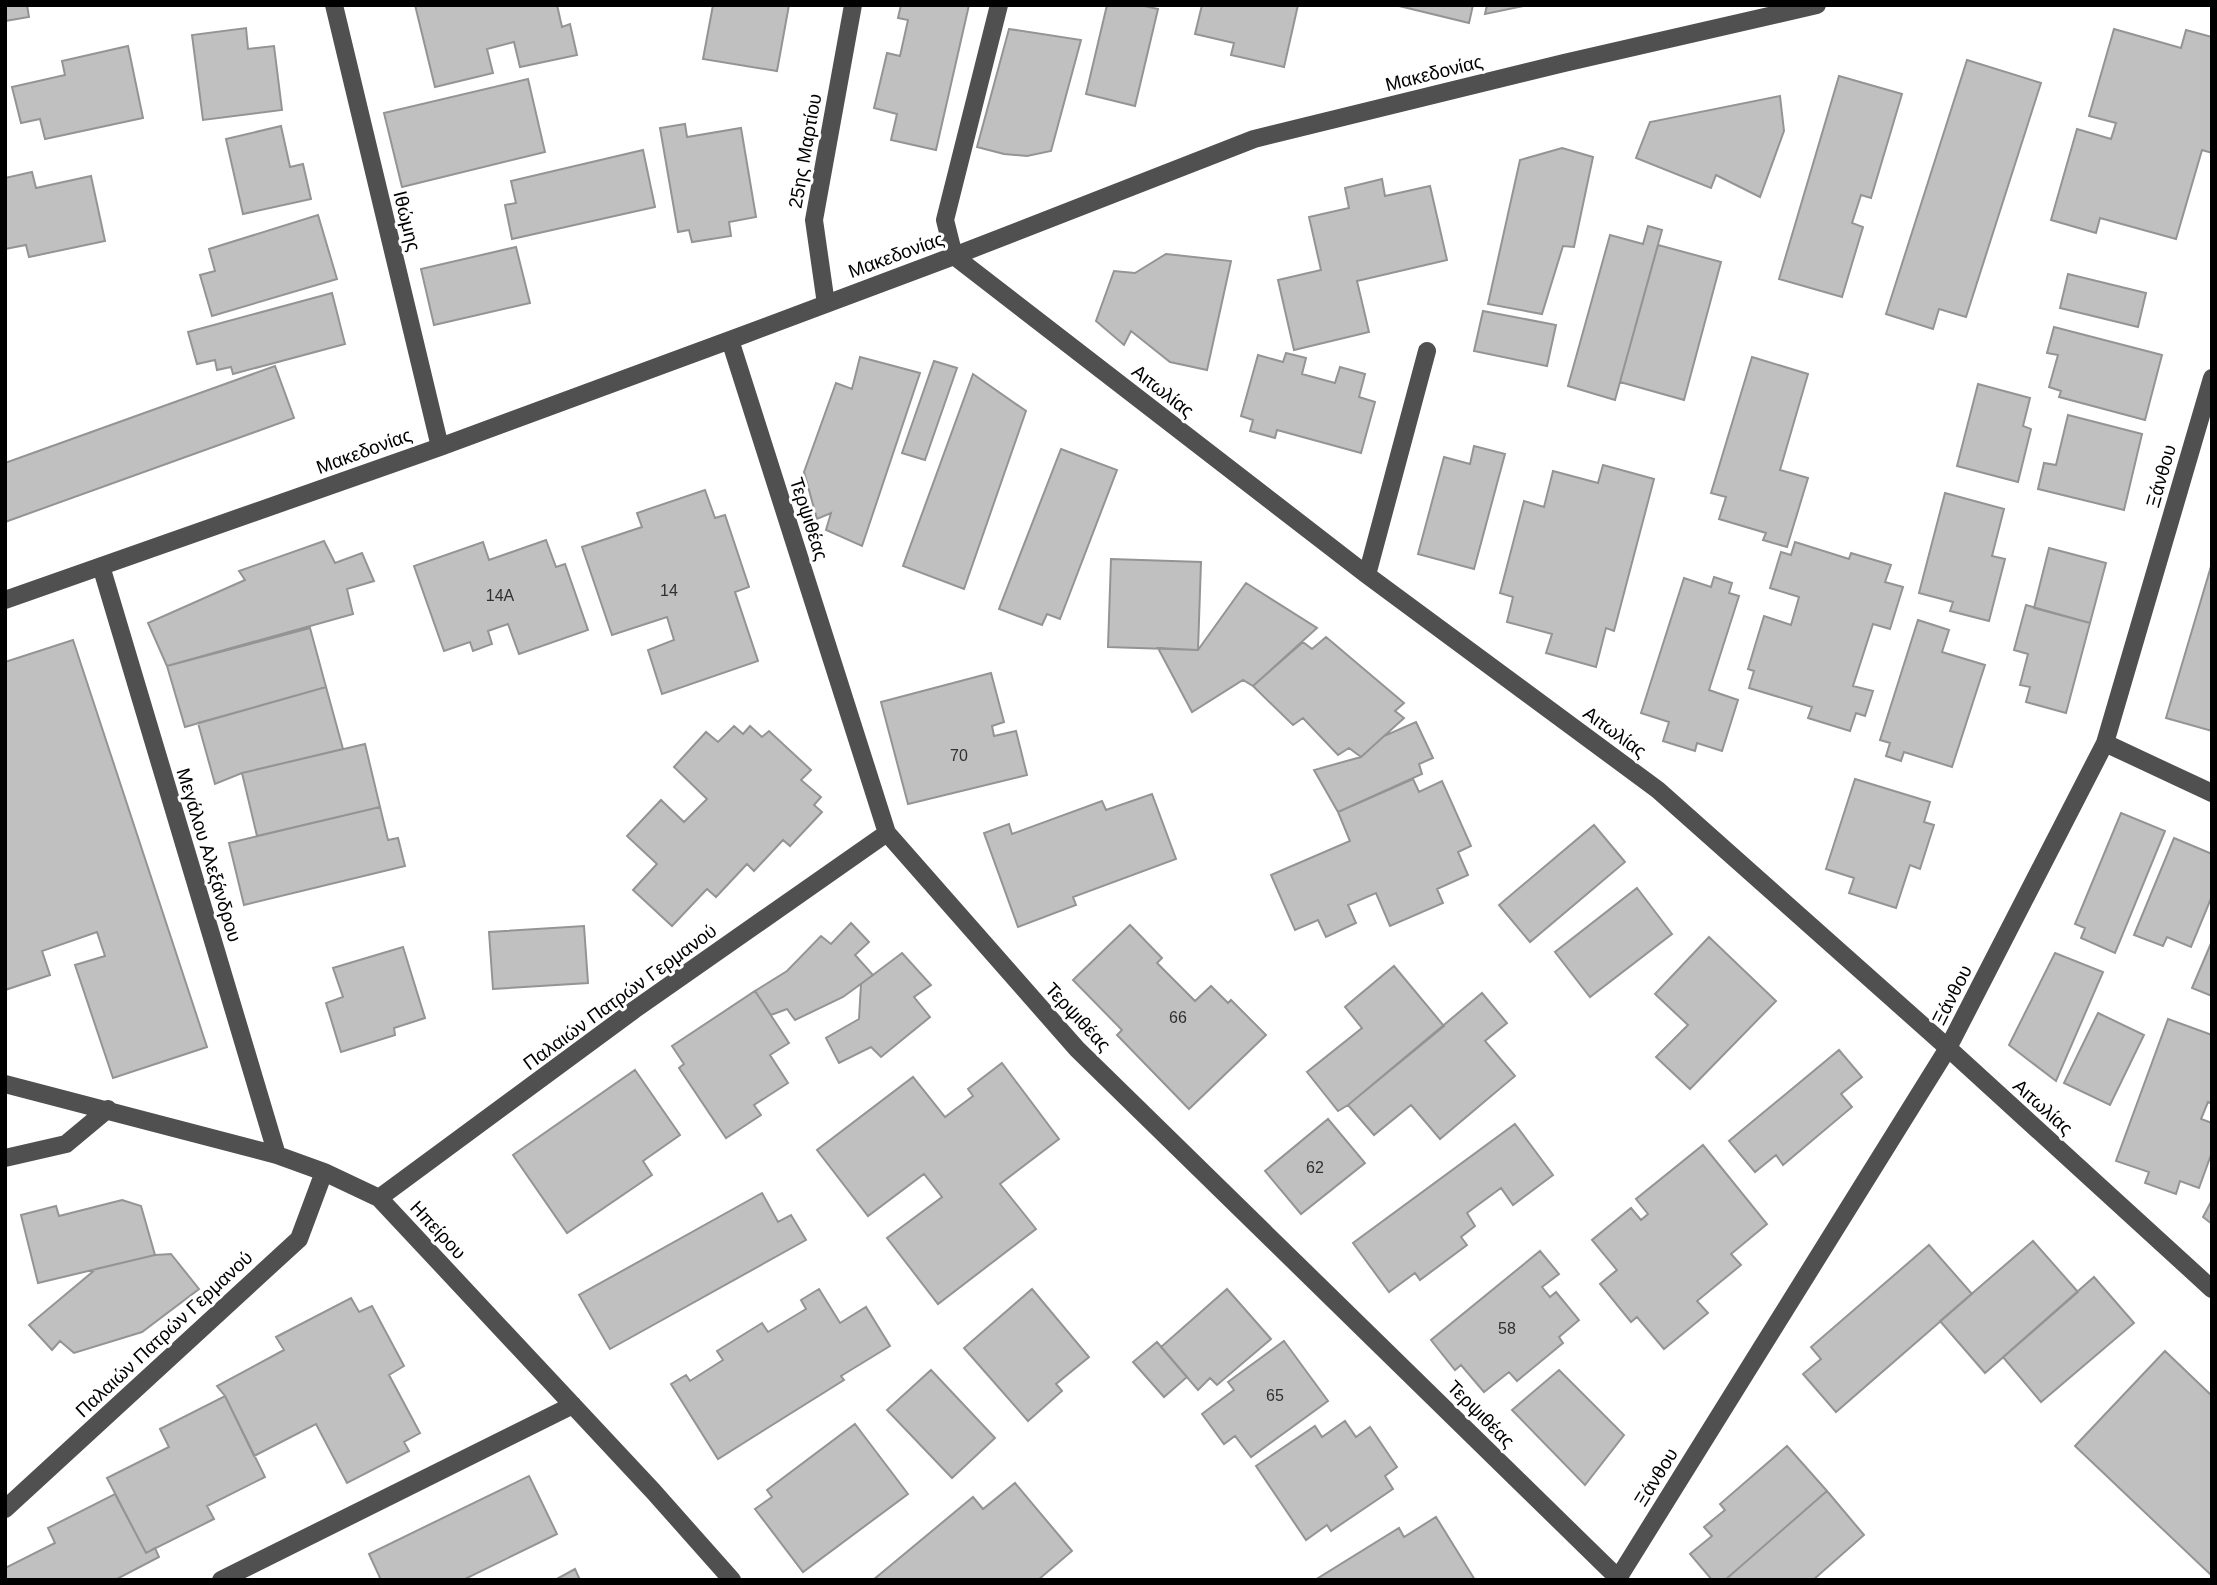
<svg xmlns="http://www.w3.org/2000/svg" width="2217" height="1585" font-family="Helvetica,sans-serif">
<rect width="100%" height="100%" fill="#fff"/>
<!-- building -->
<path fill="#c0c0c0" stroke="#949494" stroke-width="2" d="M5,5H27L29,17L5,21Z
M415,5H557L562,27L570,24L577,55L520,67L514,42L487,49L493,73L435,87Z
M713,5H789L777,71L703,59Z
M901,5H969L936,150L891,140L897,114L874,108L887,53L900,56L908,20L898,18Z
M1107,5H1140L1158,9L1135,106L1086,94Z
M1202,5H1298L1284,67L1231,55L1234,43L1195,34Z
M1395,5H1473L1469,23Z
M1487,5H1528L1485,14Z
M246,28L248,49L274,46L282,110L203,120L192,35Z
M1009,29L1081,40L1051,151L1027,156L1004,154L977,147Z
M2114,29L2181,48L2186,30L2212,37V153L2202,150L2176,239L2100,218L2096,233L2051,220L2077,129L2111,139L2116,123L2089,116Z
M128,46L143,118L45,139L40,119L21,123L12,87L65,75L62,61Z
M1967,60L2041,83L1966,317L1939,309L1933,329L1886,314Z
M1839,76L1902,94L1871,198L1861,195L1852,223L1863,227L1842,297L1779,279Z
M528,79L545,152L402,187L384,113Z
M1780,96L1784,131L1760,197L1716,175L1711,188L1636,158L1650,122Z
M685,124L687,137L741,128L756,217L729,222L731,236L692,242L689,230L678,232L660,128Z
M281,126L290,167L303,164L311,199L243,214L226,139Z
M1562,148L1593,157L1574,247L1563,246L1542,314L1488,304L1520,160Z
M643,150L655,207L512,239L505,205L516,203L511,181Z
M32,172L36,188L91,176L105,241L29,257L26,245L5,249V178Z
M1382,179L1385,196L1430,186L1447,260L1357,281L1369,332L1294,350L1278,280L1321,270L1309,217L1349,208L1345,188Z
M318,215L337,279L212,316L200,275L215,271L209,249Z
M1648,226L1662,230L1615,400L1568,386L1610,235L1643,244Z
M1658,245L1721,262L1684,400L1620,382Z
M516,247L530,303L434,325L421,269Z
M1166,254L1231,261L1207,370L1170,362L1131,331L1124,345L1096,321L1114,271L1135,273Z
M2068,274L2146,293L2138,327L2060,308Z
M332,293L345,344L233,374L231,367L217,370L215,360L197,364L188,332Z
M1483,311L1556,325L1547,366L1474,351Z
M2054,327L2162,355L2145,420L2059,397L2061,391L2049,387L2058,355L2047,353Z
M1286,353L1306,358L1302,374L1335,383L1340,367L1365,374L1359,397L1375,402L1361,453L1277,430L1275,438L1250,431L1253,420L1241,416L1258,355L1283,362Z
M860,357L920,373L862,546L826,530L831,513L817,519L804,472L836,383L852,389Z
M1752,357L1808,374L1780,470L1808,478L1787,547L1763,540L1766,533L1719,519L1726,497L1711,493Z
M934,361L957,368L925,460L902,453Z
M275,366L294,418L5,522V463Z
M973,374L1026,411L964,589L903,566Z
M1978,384L2030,398L2023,426L2031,429L2018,482L1957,466Z
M2068,415L2142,434L2124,510L2038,489L2044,463L2056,465Z
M1474,446L1505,454L1474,569L1418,554L1444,457L1470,464Z
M1061,449L1117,470L1060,619L1047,614L1042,625L999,609Z
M1603,465L1654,479L1614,631L1606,628L1596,667L1546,653L1552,634L1507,622L1513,597L1500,593L1524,501L1544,507L1553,471L1598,483Z
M705,490L715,518L725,515L749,587L735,592L758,661L662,694L648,650L674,640L667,617L612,635L582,547L642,527L637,513Z
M1945,493L2004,509L1992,556L2005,559L1989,621L1950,611L1953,602L1919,593Z
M546,540L556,567L565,564L588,630L519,654L508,624L488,631L492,644L473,651L470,642L444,651L414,566L483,542L489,560Z
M324,541L335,563L362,553L374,581L347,589L353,614L167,666L148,623L245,580L239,571Z
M1795,542L1849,559L1851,553L1891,565L1885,582L1903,587L1890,629L1873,624L1853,686L1873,691L1865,716L1856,713L1850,731L1808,718L1812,707L1749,688L1754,671L1748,669L1764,616L1791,625L1799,597L1770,588L1781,552L1791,555Z
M2049,548L2106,563L2090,623L2034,608Z
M1111,559L1201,562L1198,650L1108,647Z
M2212,563V731L2166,718Z
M1714,577L1732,583L1729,593L1739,596L1709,690L1738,700L1722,751L1697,743L1695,751L1663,741L1669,722L1641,713L1684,578L1711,587Z
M1246,583L1317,628L1253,686L1243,680L1192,712L1158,648L1198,650Z
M2026,605L2090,623L2066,713L2026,702L2030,687L2020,685L2028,654L2014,650Z
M1918,620L1949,630L1942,652L1985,665L1952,767L1904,752L1901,761L1886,756L1890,743L1880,740Z
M310,628L326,687L185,727L167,666Z
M1326,637L1404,703L1395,711L1404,718L1361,757L1349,748L1338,755L1303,718L1293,725L1253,686L1303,642L1312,649Z
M73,640L207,1047L113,1078L75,965L105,956L97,932L42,951L50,975L5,990V662Z
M991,673L1004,722L992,726L994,736L1016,731L1027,775L908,804L881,702Z
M326,687L343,749L242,773L215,784L198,723Z
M1416,722L1433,758L1419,764L1422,774L1338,812L1314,770L1361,757L1384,736Z
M734,726L743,734L750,726L762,737L769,731L811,770L801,780L821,797L814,805L822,812L790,846L783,840L754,871L747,864L716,897L707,889L672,926L633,890L657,864L627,836L661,800L684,822L707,799L674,767L706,732L718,742Z
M365,744L380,807L257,836L242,773Z
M1413,779L1419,792L1442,781L1471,846L1458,852L1468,875L1437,889L1443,903L1390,926L1376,893L1348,905L1356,923L1326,937L1318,920L1295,930L1271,875L1350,841L1338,812Z
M1855,779L1930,802L1924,822L1934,825L1920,869L1910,865L1896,908L1849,893L1854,878L1826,869Z
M1152,794L1176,859L1073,897L1076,905L1018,927L984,833L1009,824L1012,834L1102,801L1106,810Z
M380,807L388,840L398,838L405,866L244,905L229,843Z
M2121,813L2165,831L2115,953L2081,938L2085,928L2075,924Z
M1594,825L1625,862L1530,942L1499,905Z
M2174,838L2212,854V896L2191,947L2167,937L2163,946L2134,935Z
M1637,888L1672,934L1590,997L1555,952Z
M851,923L869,942L855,955L873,975L843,997L795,1020L787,1009L771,1015L755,991L787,971L821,936L831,944Z
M1130,925L1162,958L1157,963L1195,1001L1211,986L1228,1003L1231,1000L1266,1035L1189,1109L1117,1035L1122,1030L1073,980Z
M584,926L588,983L493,989L489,932Z
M1709,937L1776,1001L1690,1089L1656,1057L1688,1025L1655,994Z
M2212,941V996L2192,988Z
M403,947L425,1018L394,1028L395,1035L341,1052L326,1003L343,997L333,968Z
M902,953L931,985L914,997L930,1017L881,1057L871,1047L839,1063L826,1038L859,1019L861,984Z
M2055,953L2103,972L2056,1081L2009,1045Z
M1394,966L1444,1026L1348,1105L1338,1111L1307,1072L1362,1028L1345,1007Z
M755,991L789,1043L770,1055L788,1083L754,1105L761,1115L726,1138L679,1068L684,1064L672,1046Z
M1482,993L1507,1023L1485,1041L1515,1076L1440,1139L1411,1105L1374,1135L1348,1105Z
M2098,1013L2144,1035L2110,1105L2064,1083Z
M2168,1019L2212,1035V1104L2208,1102L2201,1119L2212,1123V1152L2199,1188L2180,1181L2176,1194L2145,1183L2149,1172L2116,1161Z
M1839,1050L1862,1077L1841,1094L1852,1107L1783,1165L1776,1155L1755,1172L1729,1141Z
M1002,1063L1059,1139L1000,1184L1036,1229L938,1304L887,1238L942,1197L924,1174L868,1216L817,1150L913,1077L945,1117L973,1096L968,1089Z
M635,1070L680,1135L643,1161L652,1175L567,1233L513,1155Z
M1328,1119L1365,1163L1301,1214L1265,1171Z
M1515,1124L1553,1175L1513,1205L1501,1188L1467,1213L1475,1226L1461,1237L1467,1245L1420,1280L1415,1273L1389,1292L1353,1243Z
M1703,1145L1767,1224L1731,1254L1741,1265L1697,1301L1708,1313L1664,1349L1637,1317L1631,1322L1600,1284L1617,1270L1592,1240L1631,1208L1641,1220L1648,1214L1636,1199Z
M762,1193L778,1222L791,1215L806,1240L610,1349L579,1295Z
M122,1200L141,1206L155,1255L38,1283L21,1215L56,1206L59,1216Z
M2212,1200V1224L2203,1217Z
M2033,1241L2078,1292L1985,1373L1940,1321Z
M1929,1245L1972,1294L1836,1412L1803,1374L1821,1359L1811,1347Z
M1540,1251L1559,1274L1542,1287L1550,1297L1556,1292L1579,1320L1559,1337L1563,1343L1517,1381L1509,1372L1484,1392L1461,1365L1455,1370L1431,1340Z
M171,1254L199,1289L142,1332L74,1353L60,1341L52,1350L29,1325L96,1269L155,1255Z
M2094,1277L2134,1323L2041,1402L2003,1357Z
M819,1289L840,1323L866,1307L890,1346L841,1376L844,1380L718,1459L671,1384L686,1375L690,1381L723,1360L717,1351L762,1323L768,1332L806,1309L801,1300Z
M1032,1289L1089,1357L1056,1384L1062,1391L1028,1421L964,1348Z
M1227,1289L1271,1339L1217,1385L1210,1378L1198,1390L1161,1347Z
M351,1298L359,1312L372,1306L404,1366L389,1375L420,1433L404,1442L409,1451L347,1483L316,1424L254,1456L225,1396L217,1386L284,1350L276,1337Z
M1284,1341L1328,1401L1251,1457L1235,1436L1224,1444L1202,1414L1234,1390L1228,1382Z
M1157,1342L1187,1377L1164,1397L1133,1362Z
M2165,1351L2212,1396V1576L2075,1446Z
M931,1370L995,1438L952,1478L887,1410Z
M1559,1370L1624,1435L1585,1485L1512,1410Z
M225,1396L265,1477L207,1506L214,1519L146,1553L107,1478L169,1447L160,1429Z
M1345,1421L1356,1437L1370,1427L1397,1467L1385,1476L1393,1489L1331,1531L1327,1525L1306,1540L1256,1466L1315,1426L1322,1437Z
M855,1424L908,1494L803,1572L755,1509L772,1497L767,1490Z
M1787,1446L1827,1491L1725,1580H1712L1690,1554L1712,1536L1704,1527L1725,1510L1720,1504Z
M529,1476L557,1534L463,1580H381L369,1554Z
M1015,1483L1072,1551L1038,1580H873L973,1497L983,1509Z
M1827,1491L1864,1535L1813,1580H1725Z
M115,1494L146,1553L155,1548L159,1557L115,1580H5V1568L55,1543L48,1528Z
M1436,1517L1475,1580H1315L1399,1528L1404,1537Z
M575,1569L580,1580H555Z"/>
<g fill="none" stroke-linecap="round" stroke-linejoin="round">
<!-- minor -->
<path stroke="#505050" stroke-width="18" d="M334,5L440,447
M999,5L945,220L954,256L1367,575L1658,790L1948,1048L2212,1289
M826,304L814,220L853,5
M730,340L887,833L1077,1049L1620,1580
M101,566L277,1155
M1367,575L1427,351
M5,600L440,447L730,340L954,256L1254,139L1564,63L1817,5
M2105,743L2212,793
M5,1084L277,1155L324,1172L379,1198L653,1491L732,1580
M5,1158L66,1144L108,1109
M379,1198L634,1010L887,833
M5,1509L299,1239L324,1172
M221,1580L573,1405
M1617,1580L1948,1048L2105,743L2212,378"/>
</g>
<g text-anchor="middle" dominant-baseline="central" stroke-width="6" stroke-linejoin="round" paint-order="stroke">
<!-- number labels -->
<g font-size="16" fill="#303030">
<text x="669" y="590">14</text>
<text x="500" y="595">14Α</text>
<text x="959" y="755">70</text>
<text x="1178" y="1017">66</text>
<text x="1315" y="1167">62</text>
<text x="1507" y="1328">58</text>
<text x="1275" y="1395">65</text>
</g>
<!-- street labels -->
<g font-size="19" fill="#000" stroke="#fff">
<text transform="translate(1434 73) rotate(-14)">Μακεδονίας</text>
<text transform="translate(805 151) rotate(-80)">25ης Μαρτίου</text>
<text transform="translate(407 221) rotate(76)">Ιθώμης</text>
<text transform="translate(896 255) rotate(-20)">Μακεδονίας</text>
<text transform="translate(1163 391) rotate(38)">Αιτωλίας</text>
<text transform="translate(364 451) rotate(-20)">Μακεδονίας</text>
<text transform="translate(2161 476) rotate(-74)">Ξάνθου</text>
<text transform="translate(809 519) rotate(72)">Τερψιθέας</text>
<text transform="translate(1615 732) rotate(36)">Αιτωλίας</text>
<text transform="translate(209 855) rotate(73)">Μεγάλου Αλεξάνδρου</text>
<text transform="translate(1952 995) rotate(-63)">Ξάνθου</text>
<text transform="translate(620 997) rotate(-36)">Παλαιών Πατρών Γερμανού</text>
<text transform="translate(1078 1017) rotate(47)">Τερψιθέας</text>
<text transform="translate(2043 1107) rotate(42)">Αιτωλίας</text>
<text transform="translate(438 1230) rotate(47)">Ηπείρου</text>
<text transform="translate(164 1334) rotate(-43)">Παλαιών Πατρών Γερμανού</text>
<text transform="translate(1481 1414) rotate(45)">Τερψιθέας</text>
<text transform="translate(1656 1477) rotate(-58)">Ξάνθου</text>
</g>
</g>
<!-- border -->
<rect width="2217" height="1585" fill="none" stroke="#000000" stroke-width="14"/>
</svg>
